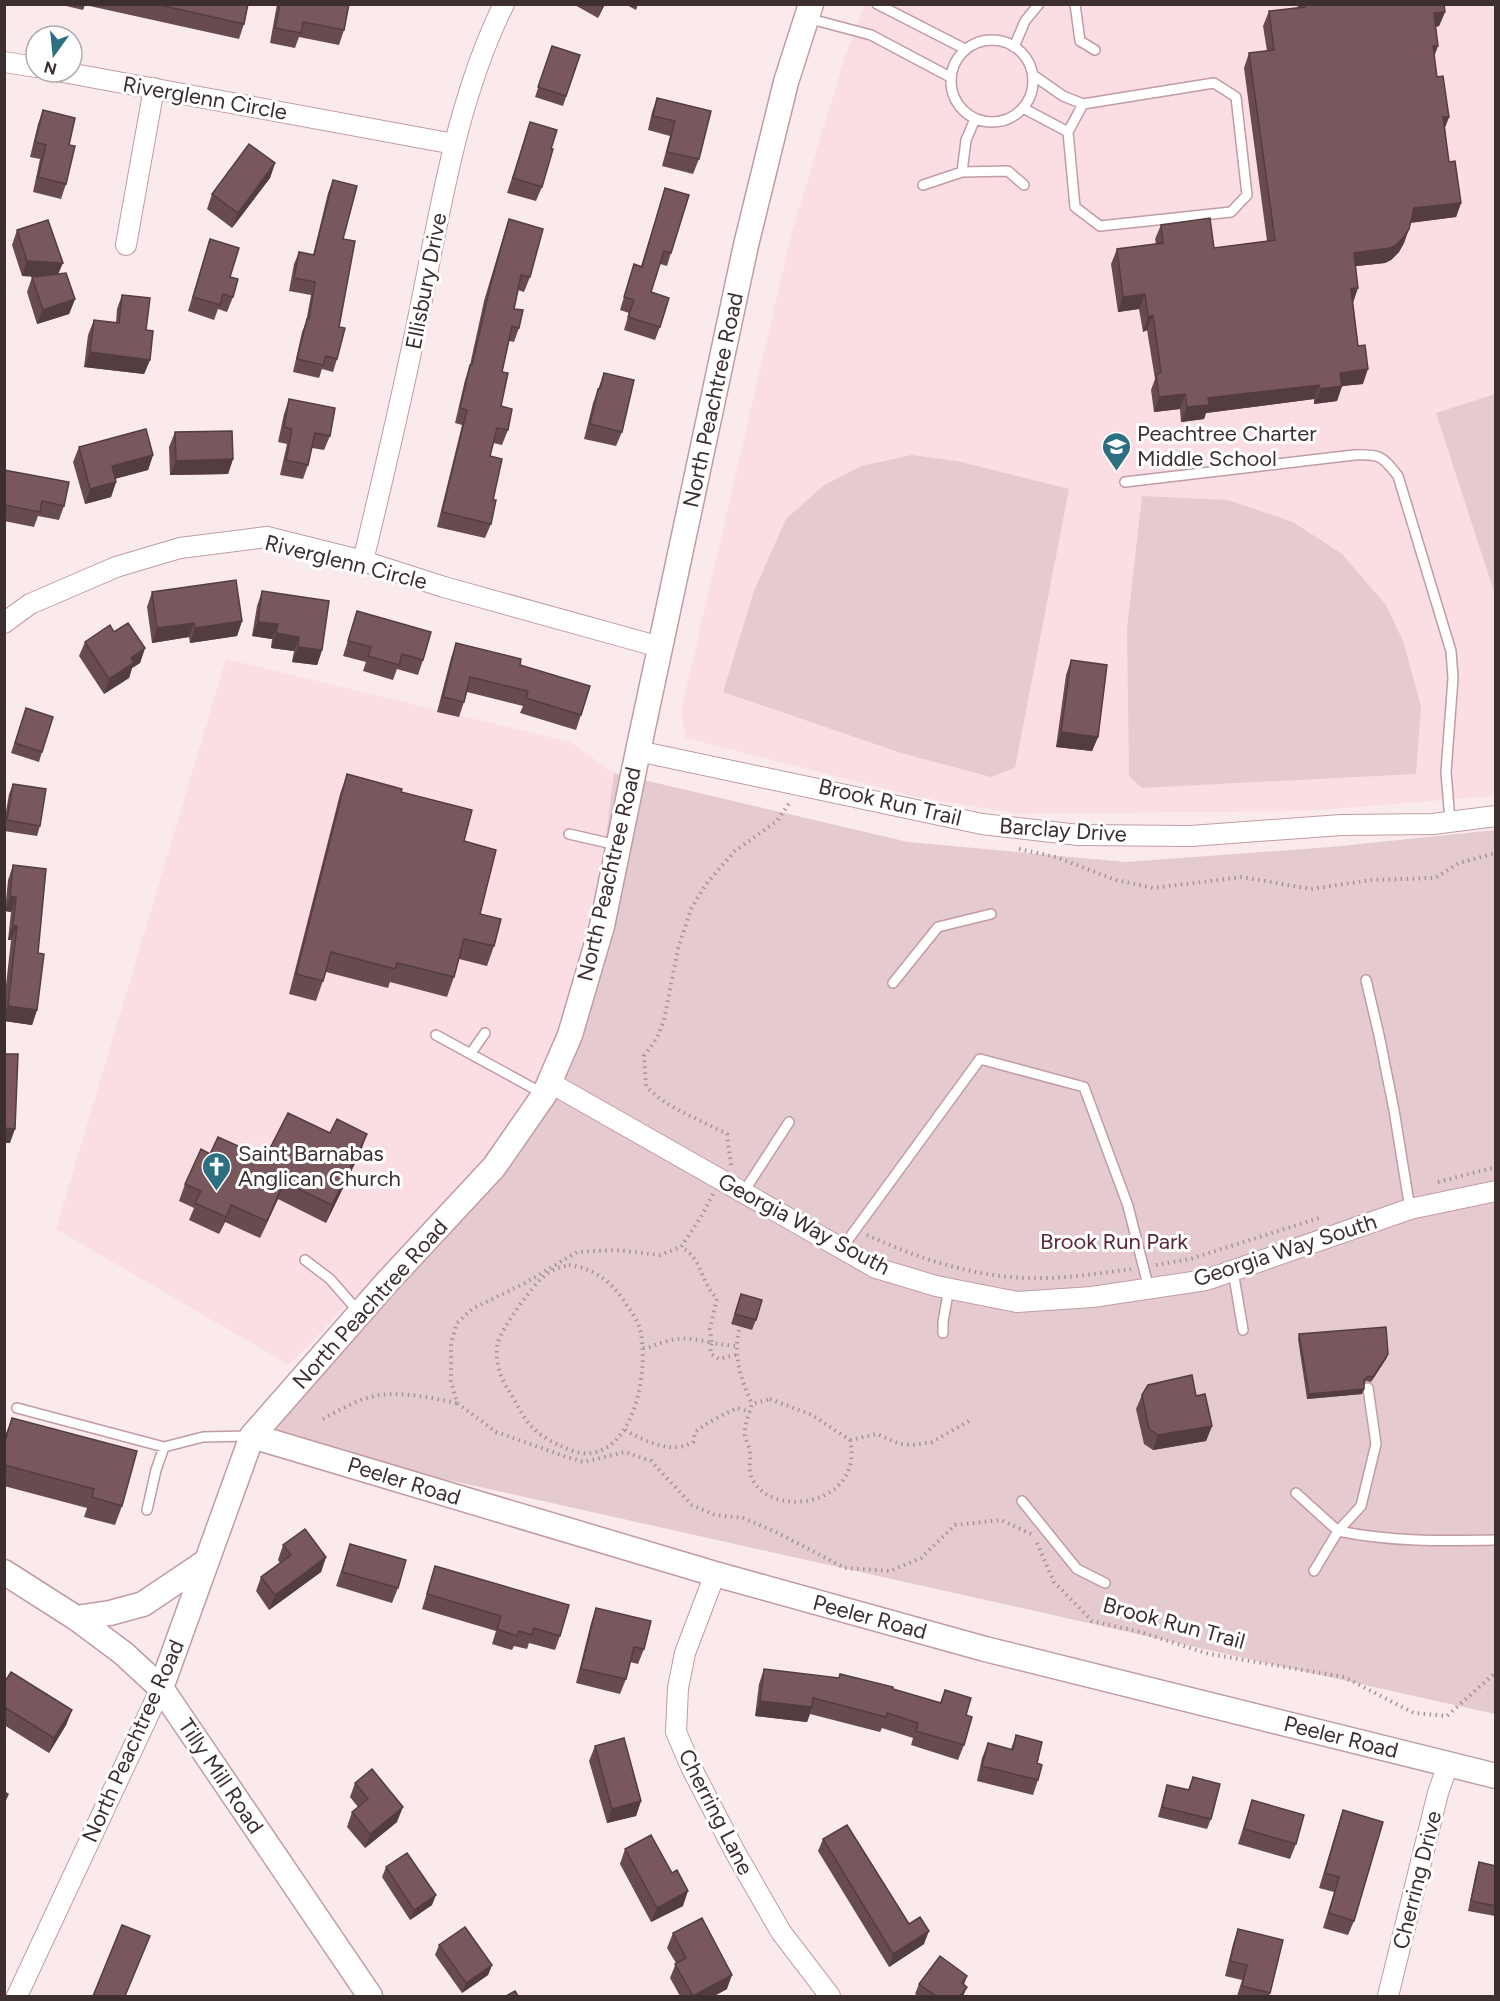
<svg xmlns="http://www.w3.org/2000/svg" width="1500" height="2001" font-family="Figtree,sans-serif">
<rect width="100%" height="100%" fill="#faeaec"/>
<!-- built -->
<path fill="#fbdee3" d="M865,5H1495V796L1306,811L1018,814L917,797L686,738L681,711L792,232L845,56Z
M226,659L570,742L614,773L630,802L584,1008L507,1141L289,1365L56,1229Z"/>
<!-- green -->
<path fill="#e5cbcf" d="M1495,394H1496L1495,595L1436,413Z
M912,455L957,461L1069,489L1015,768L991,777L901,753L723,692L754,591L786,519L823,486L861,466Z
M1142,496L1228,500L1293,522L1342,554L1386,605L1403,641L1421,706L1416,774L1142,788L1129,776L1127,629Z
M614,773L908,842L1126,862L1331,847L1495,830V1714L252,1436L483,1172L584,1008Z"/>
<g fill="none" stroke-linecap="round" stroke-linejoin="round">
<defs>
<path id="service" d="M877,4L965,49
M1075,4L1080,41L1095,50
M807,18L871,35L950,77
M951 81a41 41 0 1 1 82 0a41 41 0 1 1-82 0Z
M1014,47L1025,21L1039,4
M1033,75L1063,96L1083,104L1214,83L1236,97L1247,195L1231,212L1100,226L1075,207L1068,132L1083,104
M1023,108L1068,132
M975,119L966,140L962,172L1008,171L1024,185
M923,185L962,172
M1125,482L1354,455C1381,454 1382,456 1398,476L1451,651L1453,678L1446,772L1450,821
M569,834L617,845
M1366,980L1379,1035L1394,1110L1410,1209
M893,983L938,927L991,914
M436,1035L542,1093
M471,1053L485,1033
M743,1193L789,1122
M842,1248L980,1059L1084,1087L1128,1206L1149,1289
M305,1260L330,1279L358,1311
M1233,1271L1243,1330
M943,1333V1322L949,1288
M17,1408L164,1447L203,1437L249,1436
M1296,1493L1338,1531L1314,1571
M1022,1501L1077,1569L1105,1583
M147,1510L156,1470L164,1447
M1338,1531C1392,1542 1442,1541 1496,1540
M1338,1531L1361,1506L1376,1444L1368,1388"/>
<path id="minor" d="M4,62L36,67
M63,72L454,144
M126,245L154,88
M363,561C383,478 403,394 420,309C441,207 457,99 504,4
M4,623L30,604L116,567L180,548L267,537L363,561L444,587L660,647
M638,751L982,824L1079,835L1191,836L1341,825L1433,824L1496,816
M549,1082L876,1268L936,1286L1017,1302L1092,1297L1206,1280L1410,1209L1496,1191
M715,1574L685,1653L678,1688L676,1732L691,1767L735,1852L781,1932L830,1996
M17,1996L161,1688
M1388,1996L1438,1793L1448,1764"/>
<path id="tertiary" d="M252,1436L715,1574L985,1649L1496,1776
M4,1572L76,1618L123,1653L161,1688L370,1996
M76,1618L110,1613L143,1604L207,1561
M161,1688L252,1436L388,1281L494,1167L544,1095L570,1035L602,926L638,751L746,245L786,82L811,4"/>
</defs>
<!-- service casing -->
<use href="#service" stroke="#c19ca2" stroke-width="12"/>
<!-- minor casing -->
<use href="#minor" stroke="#c19ca2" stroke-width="22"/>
<!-- tertiary casing -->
<use href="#tertiary" stroke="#c19ca2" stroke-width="27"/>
<!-- path -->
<path stroke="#a39496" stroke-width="4" stroke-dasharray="1.5 4.5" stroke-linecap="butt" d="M1019,849L1056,857L1116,880L1153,888L1242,877L1311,889L1371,880L1435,878L1459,863L1496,853
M731,1165L727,1134C699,1119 667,1109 646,1086L644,1056L657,1038L664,1020L678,949L691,909L706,884L735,851L777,821L790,802
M1438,1182L1496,1167
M713,1194L702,1215L681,1247L660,1255L616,1250L577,1252L525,1283L472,1309L457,1323L451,1343V1381L457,1403L496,1432L564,1456L584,1462L625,1452L651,1461L692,1505L715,1515L743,1518L776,1532L845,1568L890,1571L921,1558L955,1525L1001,1520L1031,1534
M867,1235C917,1258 971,1276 1026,1278C1061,1279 1097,1274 1131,1269
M569,1265C593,1268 611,1281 624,1301C630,1310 637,1319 640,1329C649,1365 637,1447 591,1453C581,1455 570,1450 561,1446C552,1442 541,1436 534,1429C523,1419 517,1403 509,1391C500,1378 494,1358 498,1343C500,1330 533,1285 544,1276C551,1270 560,1267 569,1265Z
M1156,1265L1190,1259L1319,1218
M739,1330C733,1358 741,1379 752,1404
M735,1346L712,1343L710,1347L711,1354L719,1359L736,1355
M643,1348C651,1348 658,1343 667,1341C681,1337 698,1339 712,1343L710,1329L717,1298C700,1283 704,1260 681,1247
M770,1399L812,1415L850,1440C865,1507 767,1520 751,1476C748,1468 751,1461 750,1453C750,1447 746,1441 745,1436C744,1425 749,1414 752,1404Z
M323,1419C341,1409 360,1398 380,1395C405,1392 432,1398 457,1403
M625,1430C644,1441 673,1455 693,1442C694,1439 694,1436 695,1433C698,1427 730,1411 737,1408L750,1412
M850,1440L877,1434L900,1444L913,1445L932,1442L969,1421
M1037,1543L1054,1582L1092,1621L1140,1632L1209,1654L1344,1677L1414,1713L1447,1716L1496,1672"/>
<!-- service -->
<use href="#service" stroke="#fff" stroke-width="9"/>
<!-- minor -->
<use href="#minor" stroke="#fff" stroke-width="20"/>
<!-- tertiary -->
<use href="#tertiary" stroke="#fff" stroke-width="24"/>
</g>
<!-- wall -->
<path fill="#674b50" d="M58,4H248L244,24L239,39L85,5L83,10Z
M277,4H349L344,30L339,45L299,37L295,48L270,43Z
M573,4H605L598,18Z
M625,4H638L636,10Z
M1297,4H1444L1445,12L1439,26L1436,27L1434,56L1437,77L1449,117L1445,128L1449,162L1461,203L1456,217L1410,223L1404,243L1399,252L1391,260L1385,263L1356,266L1353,303L1363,384L1342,386L1337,401L1314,404V399L1206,413L1204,419L1181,422L1180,409L1154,412L1151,390L1155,379L1147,330L1143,332L1139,309L1118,312L1111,264L1117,249L1156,244L1155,239L1161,225L1214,248L1267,241L1244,68L1249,53L1267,51L1263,26L1269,11L1298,8Z
M552,46L580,55L563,106L535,97Z
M657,98L711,111L699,159L693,174L662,166L670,136L648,130L652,112Z
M43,110L69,145L66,184L61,199L33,192L40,159L30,157L38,124Z
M530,122L551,149L542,187L536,201L507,193Z
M275,163L270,178L232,228L207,209L212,194Z
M333,180L343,239L337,359L333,372L322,369L319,378L293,372L302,332L306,322L311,295L289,291L294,264L299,252L313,255L328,193Z
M665,188L671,253L667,266L660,264L651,292L660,327L655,340L624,330L629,313L620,310L634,264L641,266Z
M509,219L530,277L524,292L518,290L514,309L519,328L514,342L509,341L502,372L501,406L508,430L502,445L493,443L490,456L493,500L491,524L485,538L437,527L462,425L455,423L465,380L470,365L484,301L504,234Z
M17,230L58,274L75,299L69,314L37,324L27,292L32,277H39L22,276L12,245Z
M210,239L230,277L233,297L227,312L218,309L214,320L188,311Z
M122,295L150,360L144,374L84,367L88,335L94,320L116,323L117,309Z
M604,373L622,432L616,446L584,439L593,403Z
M289,399L330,436L324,450L312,448L308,465L303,479L280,475L287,444L278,442L284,414Z
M175,432L233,459L228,474L170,475L169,447Z
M79,447L153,455L148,470L115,479L116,482L111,497L85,504L73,462Z
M4,470L64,506L59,520L38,516L34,527L4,521Z
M262,591L322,650L317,665L292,662L294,651L271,648L272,639L252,636L257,606Z
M152,592L242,621L237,636L190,643L189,637L152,643L147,607Z
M357,611L423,660L418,675L397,669L393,680L363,671L366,662L343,656Z
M114,632L145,648L140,663L132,668L129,678L104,694L79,656L85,642Z
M456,643L581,715L576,730L520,713L523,706L467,692L464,702L459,717L437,712L451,658Z
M1071,660L1098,737L1092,751L1056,747L1066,675Z
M26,708L42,752L39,762L11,753Z
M347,774L401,792L464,841L480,914L494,946L487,966L459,959L454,977L447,997L390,982L388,988L326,972L316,1001L289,994L340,794Z
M13,784L40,826L37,836L4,831V823L9,794Z
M13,865L38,953L37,1010L32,1025L4,1021V1003L11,940H8L11,912L5,911L8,880Z
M361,1151L326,1223L278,1199L260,1238L225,1222L219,1234L189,1220L194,1208L179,1201L185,1184L210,1154L265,1158Z
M741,1294L756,1320L752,1330L731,1324Z
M1299,1334L1388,1354L1386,1359L1371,1382L1366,1381L1364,1384V1389L1362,1394L1307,1399L1298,1339Z
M1142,1395L1196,1396L1212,1426L1206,1441L1153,1450L1144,1444L1136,1409Z
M12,1418L122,1506L115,1525L84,1517L87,1508L4,1486V1438Z
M350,1544L398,1588L392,1603L336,1586Z
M283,1545L326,1557L321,1572L269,1610L256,1591L261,1577L280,1563L278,1560Z
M435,1566L560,1636L555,1650L529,1643L527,1649L514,1646L512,1650L492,1644L496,1631L422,1609Z
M596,1608L644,1649L638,1664L630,1662L626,1679L620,1694L576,1683L591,1623Z
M764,1669L893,1689L940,1703L945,1690L966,1715L964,1745L958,1760L911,1745L913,1738L882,1728L880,1732L810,1714L807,1722L755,1716L759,1684Z
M4,1683L72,1710L66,1725L49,1753L4,1725Z
M1016,1735L1037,1763L1038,1780L1033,1795L977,1781L982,1758L988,1743L1011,1749Z
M595,1746L641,1801L636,1816L607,1823L589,1761Z
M1193,1777L1211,1819L1207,1829L1158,1817L1164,1795L1167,1785L1188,1790Z
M355,1783L397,1822L365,1848L347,1827L352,1812L358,1807L350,1797Z
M1252,1800L1296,1844L1290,1859L1238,1844Z
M1343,1810L1354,1921L1348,1935L1323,1928L1334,1892L1319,1888L1338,1825Z
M823,1839L909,1924L924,1944L889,1967L818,1851Z
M625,1849L683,1906L651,1922L620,1864Z
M1479,1862L1496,1866L1495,1916L1468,1911L1476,1872Z
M386,1867L432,1905L410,1920L382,1877Z
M1238,1929L1270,1993L1269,1996H1237L1242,1980L1225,1976L1233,1944Z
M673,1933L727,1989L714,1996H680L670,1978L676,1963L667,1948Z
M439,1945L492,1965L488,1975L462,1993L435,1955Z
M967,1976L964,1985L967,1987L963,1996H919L915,1994L919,1984Z"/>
<!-- shaded-wall -->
<path fill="#543d41" d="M603,4H605L598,18Z
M1445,12L1439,26L1428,28L1434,13Z
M1433,46H1438L1433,60Z
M1443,117H1449L1443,131Z
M275,163L270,178L232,228L238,213Z
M1461,203L1456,217L1408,223L1414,208Z
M1409,229L1404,243L1399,252L1391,260L1385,263L1348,267L1354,253Z
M27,261L63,263L57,277L22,276Z
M1358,288L1353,303L1351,289Z
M1145,294L1139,309L1118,312L1123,297Z
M75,299L69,314L37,324L43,310Z
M1153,315L1147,330L1143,332L1148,317Z
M90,352L150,360L144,374L84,367Z
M1368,369L1363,384L1342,386L1337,401L1314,404L1320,389L1340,373Z
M1319,385L1314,399L1206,413L1204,419L1181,422L1187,407L1208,398Z
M1185,394L1180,409L1154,412L1159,397Z
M153,455L148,470L106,481L112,466Z
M233,459L228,474L170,475L176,461Z
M116,482L111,497L85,504L90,489Z
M242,621L237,636L190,643L195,628Z
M258,622L278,624L272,639L252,636Z
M194,623L189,637L152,643L157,628Z
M276,633L299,637L294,651L271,648Z
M298,647L322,650L317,665L292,662Z
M145,648L140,663L132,668L129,678L104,694L109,679L131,658Z
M1061,732L1098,737L1092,751L1056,747Z
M10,896L16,897L11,912L5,911Z
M13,925L17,926L11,940H8Z
M8,1006L37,1010L32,1025L4,1021V1015Z
M4,1128L15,1129L10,1143H4Z
M367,1134L361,1151L326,1223L332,1205Z
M284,1182L278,1199L260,1238L267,1221Z
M231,1205L225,1222L219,1234L226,1217Z
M1388,1354L1386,1359L1371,1382L1373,1377Z
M1364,1389L1362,1394L1307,1399L1309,1394Z
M1212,1426L1206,1441L1153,1450L1158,1435Z
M326,1557L321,1572L269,1610L275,1595Z
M760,1701L812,1707L807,1722L755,1716Z
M72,1710L66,1725L49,1753L54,1738Z
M641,1801L636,1816L607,1823L612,1809Z
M403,1807L397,1822L365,1848L370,1834Z
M688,1891L683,1906L651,1922L657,1908Z
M436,1895L432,1905L410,1920L414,1910Z
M929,1931L924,1944L889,1967L893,1954Z
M492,1965L488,1975L462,1993L466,1983Z
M732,1975L727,1989L714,1996H693Z
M967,1987L963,1996H960Z"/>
<!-- building -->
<path fill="#78575d" stroke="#543d41" stroke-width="1.5" d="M155,4H248L244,24Z
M280,4H349L344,30L303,22L301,33L275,28Z
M1304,4H1444L1445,12L1434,13L1438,46H1433L1437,77L1443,76L1449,117H1443L1449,162L1455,161L1461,203L1414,208L1409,229L1404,237L1396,245L1390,248L1354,253L1358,288L1351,289L1358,346L1365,345L1368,369L1340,373L1342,386L1320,389L1319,385L1208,398L1209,405L1187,407L1185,394L1159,397L1156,375L1161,372L1153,315L1148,317L1145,294L1123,297L1117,249L1163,243L1161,225L1210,218L1214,248L1275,240L1249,53L1274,50L1269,11L1305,7Z
M552,46L580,55L566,96L538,87Z
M657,98L711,111L699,159L667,152L675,121L653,116Z
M43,110L75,118L69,145L75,146L66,184L38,177L46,145L35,142Z
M530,122L557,130L551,149H553L542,187L513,178Z
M249,144L275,163L238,213L212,194Z
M333,180L357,186L343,239L355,241L339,327L345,328L337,359L326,356L323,365L297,359L307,319H309L315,282L294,278L299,252L314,255Z
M665,188L689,195L671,253L664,251L651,292L669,298L660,327L628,317L634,300L624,297L634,264L642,267Z
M509,219L543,229L530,277L521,275L514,309L523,310L519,328L512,326L502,372L508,373L501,406L512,409L508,430L497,428L490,456L502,459L493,500H496L491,524L442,512L467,410L460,408L470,365H472L490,287Z
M48,220L63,263L27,261L17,230Z
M210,239L239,248L230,277L238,279L233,297L223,294L220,305L193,297Z
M66,273L75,299L43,310L32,277Z
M122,295L150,298L146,330L153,331L150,360L90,352L94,320L119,323Z
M604,373L634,380L622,432L590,424L598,389H600Z
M289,399L335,408L330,436L315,433L308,465L286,460L292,429L284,427Z
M146,429L153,455L112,466L116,482L90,489L79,447Z
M232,431L233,459L176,461L175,432Z
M4,470L69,482L64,506L42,501L40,512L4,505Z
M236,580L242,621L195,628L194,623L157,628L152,592Z
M262,591L329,601L322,650L298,647L299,637L276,633L278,624L258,622Z
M357,611L431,632L423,660L402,654L399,665L368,656L371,647L348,641Z
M128,623L145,648L131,658L134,663L109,679L85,642L110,625L114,632Z
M456,643L521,659L520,665L590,686L581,715L526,698L528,691L470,677L464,702L443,697Z
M1071,660L1107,665L1098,737L1061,732Z
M26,708L53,717L42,752L15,743Z
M347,774L402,789L401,792L472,810L464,841L496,850L480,914L501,919L494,946L464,939L454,977L397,963L395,969L331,952L323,981L296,974Z
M13,784L46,789L40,826L7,820Z
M13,865L46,869L38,953L44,954L37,1010L8,1006L17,926L13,925L16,897L10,896Z
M4,1054H18L15,1129L4,1128Z
M288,1113L330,1133L337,1119L367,1134L332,1205L284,1182L267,1221L231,1205L226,1217L195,1203L201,1191L185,1184L201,1149L210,1154L218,1137L265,1158Z
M741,1294L762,1300L756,1320L735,1314Z
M1386,1327L1388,1354L1373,1377L1368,1376L1364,1380V1389L1309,1394L1299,1334Z
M1192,1375L1196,1396L1205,1394L1212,1426L1158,1435L1149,1429L1142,1395L1148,1385Z
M12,1418L137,1451L122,1506L92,1497L94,1489L4,1465V1445Z
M305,1529L326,1557L275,1595L261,1577L291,1555L283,1545Z
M350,1544L406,1560L398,1588L342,1572Z
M435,1566L569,1605L560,1636L534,1628L532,1635L519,1631L517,1636L497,1629L501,1616L427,1594Z
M596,1608L651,1621L644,1649L634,1647L626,1679L581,1669Z
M764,1669L839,1678L840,1674L893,1687V1689L941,1703L945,1690L971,1698L966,1715L972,1717L964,1745L916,1731L918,1723L887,1713L886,1717L813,1698L812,1707L760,1701Z
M11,1672L72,1710L54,1738L4,1707V1683Z
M1016,1735L1042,1742L1037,1763L1042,1765L1038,1780L982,1766L988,1743L1013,1750Z
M624,1738L641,1801L612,1809L595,1746Z
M372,1769L403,1807L370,1834L352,1812L368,1799L355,1783Z
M1193,1777L1220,1784L1211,1819L1162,1807L1167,1785L1189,1790Z
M4,1792L8,1794L4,1803Z
M1252,1800L1304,1815L1296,1844L1244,1829Z
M1343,1810L1383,1822L1354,1921L1329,1913L1339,1877L1325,1873Z
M847,1825L909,1924L920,1917L929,1931L893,1954L823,1839Z
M651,1835L672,1873L677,1870L688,1891L657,1908L625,1849Z
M407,1853L436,1895L414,1910L386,1867Z
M1479,1862L1496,1866V1906L1471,1901Z
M702,1918L732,1975L693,1996L675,1964L686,1958L673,1933Z
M122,1925L150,1936L125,1996H93Z
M465,1927L492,1965L466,1983L439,1945Z
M1238,1929L1283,1940L1270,1993L1242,1986L1247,1965L1230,1961Z
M940,1956L967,1976L962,1983L967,1987L960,1996H936L919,1984Z
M515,1991L518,1996H506Z"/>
<!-- icons -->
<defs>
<symbol id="school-pin" viewBox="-11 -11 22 30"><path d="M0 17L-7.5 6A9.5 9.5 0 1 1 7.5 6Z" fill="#2b6f80" stroke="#fff"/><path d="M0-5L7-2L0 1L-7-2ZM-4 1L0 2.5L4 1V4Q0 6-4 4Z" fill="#fff"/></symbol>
<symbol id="church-pin" viewBox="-11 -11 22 30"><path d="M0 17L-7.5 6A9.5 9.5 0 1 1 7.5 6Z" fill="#2b6f80" stroke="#fff"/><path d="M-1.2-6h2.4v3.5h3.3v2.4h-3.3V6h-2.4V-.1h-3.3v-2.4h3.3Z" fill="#fff"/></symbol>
</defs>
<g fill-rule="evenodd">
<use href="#school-pin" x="1100" y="430" width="33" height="45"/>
<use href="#church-pin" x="200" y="1150" width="33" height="45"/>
</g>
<g text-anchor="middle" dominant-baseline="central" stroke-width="6" stroke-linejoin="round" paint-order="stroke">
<!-- street labels -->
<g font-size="22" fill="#3d2e30" stroke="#fff">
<text transform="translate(205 98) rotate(10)">Riverglenn Circle</text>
<text transform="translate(426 281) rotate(-79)">Ellisbury Drive</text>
<text transform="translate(713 400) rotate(-78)">North Peachtree Road</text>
<text transform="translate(346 562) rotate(14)">Riverglenn Circle</text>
<text transform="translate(890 802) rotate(13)">Brook Run Trail</text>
<text transform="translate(1063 830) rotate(4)">Barclay Drive</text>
<text transform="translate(609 874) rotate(-77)">North Peachtree Road</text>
<text transform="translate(804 1224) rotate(28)">Georgia Way South</text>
<text transform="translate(1285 1250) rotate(-18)">Georgia Way South</text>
<text transform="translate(370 1304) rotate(-48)">North Peachtree Road</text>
<text transform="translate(404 1481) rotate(17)">Peeler Road</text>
<text transform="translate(870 1617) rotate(15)">Peeler Road</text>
<text transform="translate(1174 1623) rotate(15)">Brook Run Trail</text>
<text transform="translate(1341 1737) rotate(14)">Peeler Road</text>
<text transform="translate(133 1741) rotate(-66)">North Peachtree Road</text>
<text transform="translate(221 1776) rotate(56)">Tilly Mill Road</text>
<text transform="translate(716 1812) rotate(63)">Cherring Lane</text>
<text transform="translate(1417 1880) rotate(-76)">Cherring Drive</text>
</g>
<!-- poi labels -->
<g font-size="22" fill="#3d2e30" stroke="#fff" text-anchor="start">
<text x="1137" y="433">Peachtree Charter<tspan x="1137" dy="25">Middle School</tspan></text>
<text x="238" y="1153">Saint Barnabas<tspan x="238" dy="25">Anglican Church</tspan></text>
</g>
<!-- park labels -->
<g font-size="22" fill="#592733" stroke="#fff">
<text x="1114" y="1241">Brook Run Park</text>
</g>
</g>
<!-- border -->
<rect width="1500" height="2001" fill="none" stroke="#3d2e30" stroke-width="12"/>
<!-- north arrow -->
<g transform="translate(54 54) rotate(195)"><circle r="28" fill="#ffffff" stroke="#b1abac" stroke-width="1.5"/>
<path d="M0-4.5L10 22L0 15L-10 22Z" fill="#2b6f80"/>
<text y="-9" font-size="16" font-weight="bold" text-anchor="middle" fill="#3d2e30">N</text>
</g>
</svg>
